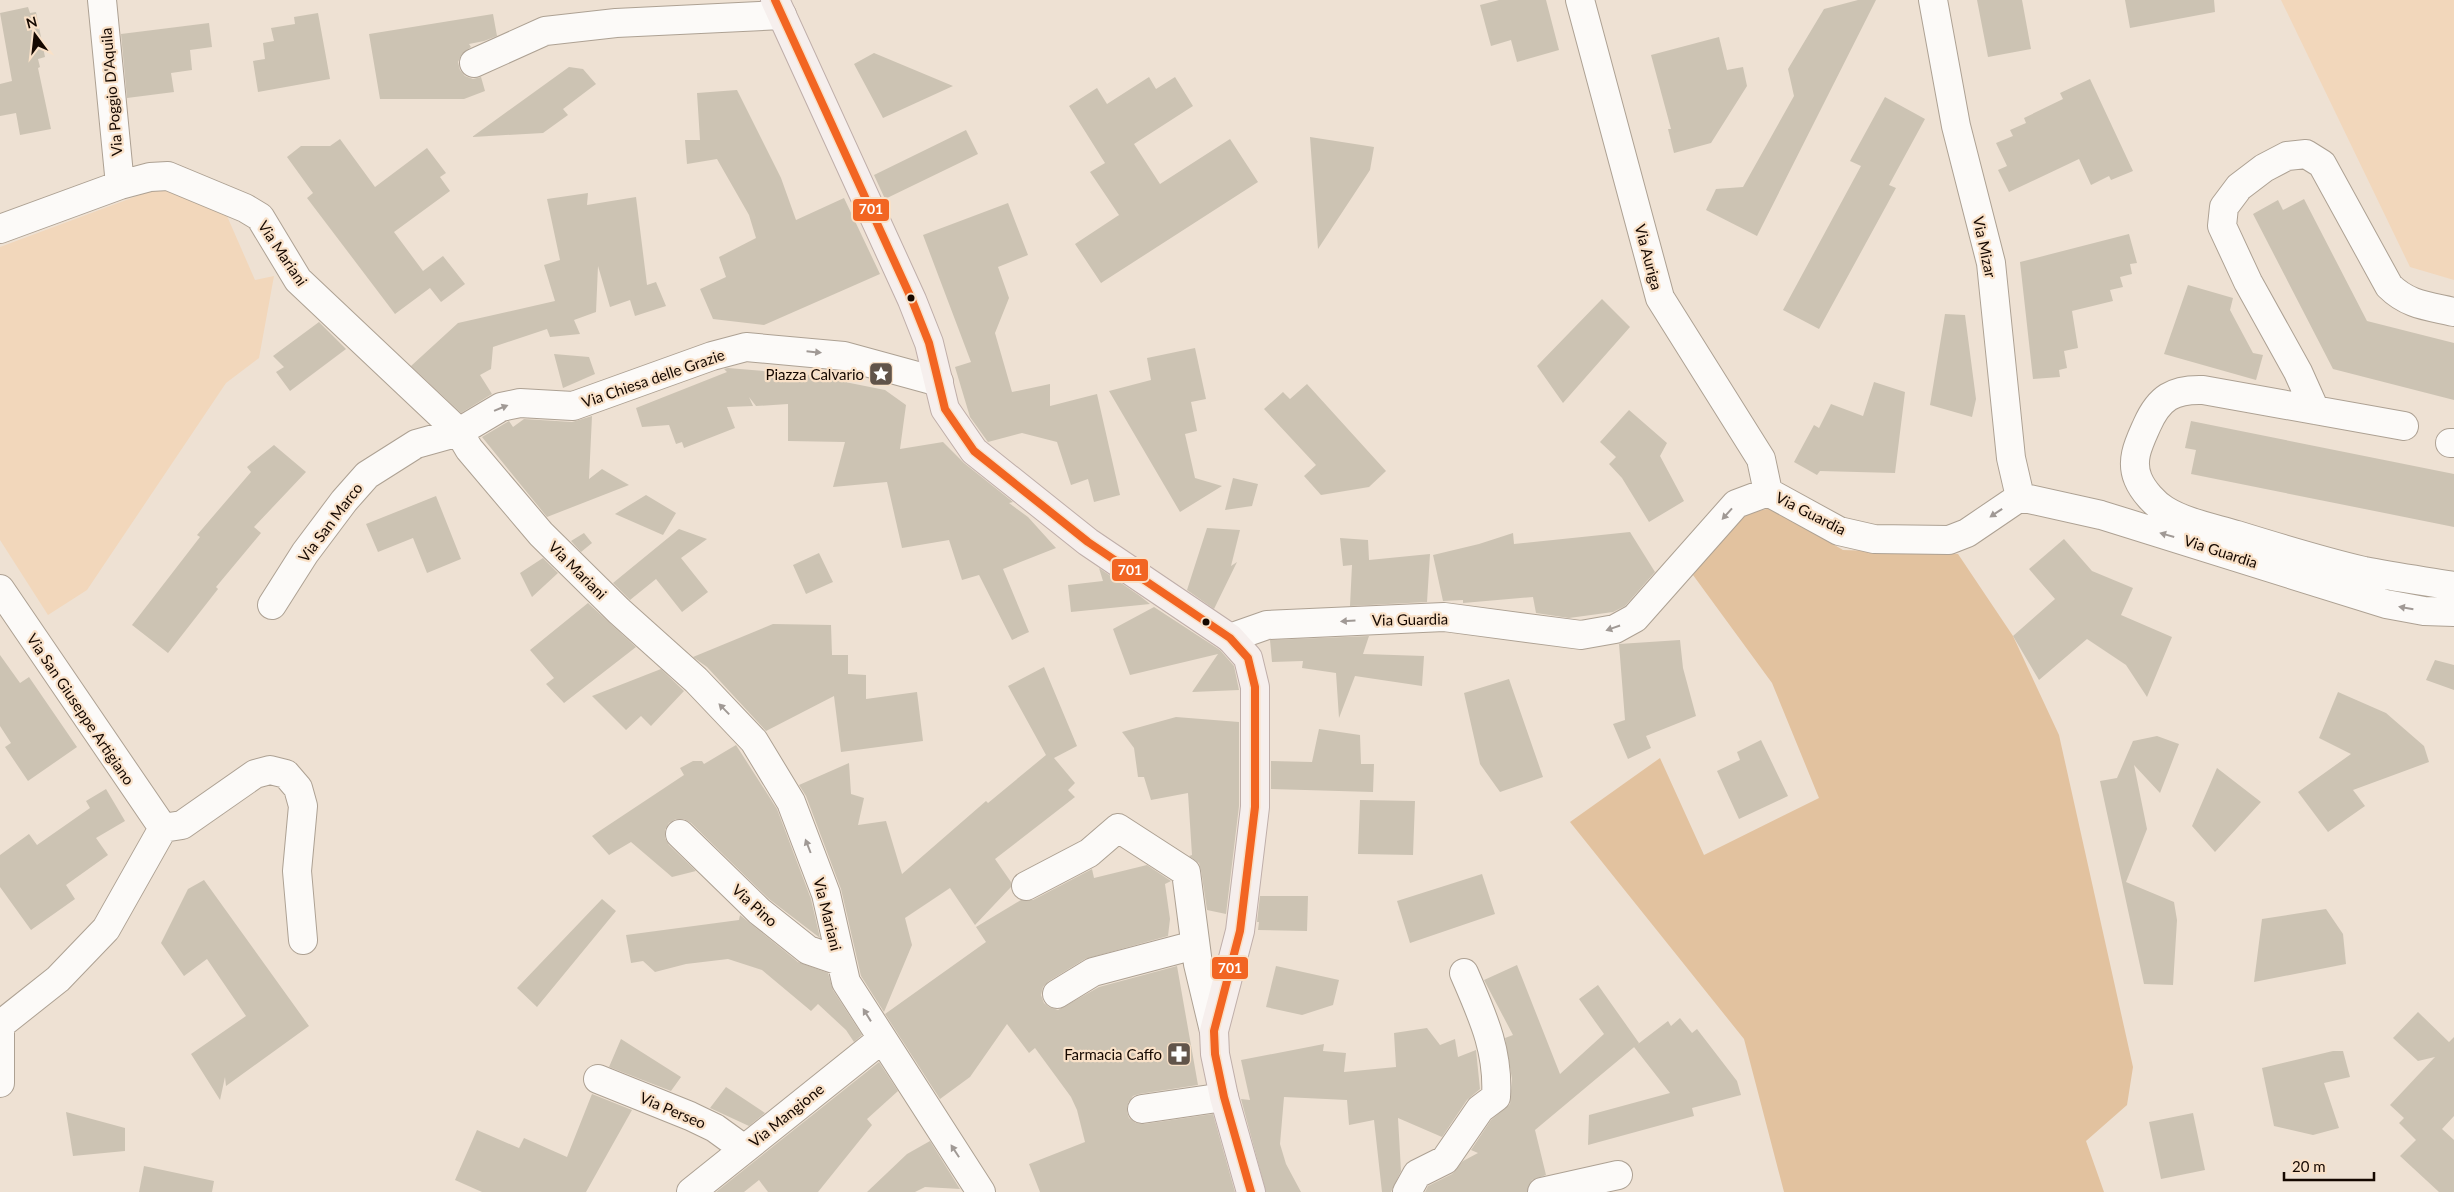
<svg xmlns="http://www.w3.org/2000/svg" width="2454" height="1192" font-family="Lato,sans-serif">
<rect width="100%" height="100%" fill="#eee1d3"/>
<!-- green -->
<path fill="#f2d7bb" d="M2281,0H2454V280L2410,267Z
M161,187L176,192L227,216L255,280L274,276L259,358L226,383L87,590L48,615L0,540V247Z"/>
<!-- forest -->
<path fill="#e2c29f" d="M1771,508L1843,550L1958,554L2013,636L2059,735L2133,1067L2127,1105L2086,1141L2104,1192H1784L1744,1039L1570,822L1660,758L1704,855L1819,798L1772,683L1693,575L1740,515Z"/>
<!-- building -->
<path fill="#ccc3b3" d="M1499,0H1546L1559,50L1517,62L1511,40L1491,46L1480,5Z
M1858,0H1876L1757,236L1706,210L1716,189L1743,187L1794,96L1788,69L1824,9Z
M1977,0H2022L2031,49L1988,57Z
M2125,0H2214L2215,12L2130,28Z
M28,7L30,13L36,12L45,57L38,59L40,67L38,68L51,129L20,135L16,113L0,116V84L12,81L0,13Z
M318,13L330,79L258,92L253,61L265,59L263,43L274,41L271,28L295,24L294,17Z
M493,14L497,36L484,41L469,44L471,47L462,54L458,62L460,70L465,76L473,79L481,77L485,91L464,99H380L369,34Z
M209,23L212,47L190,50L192,70L171,73L174,92L127,98L121,34Z
M1719,37L1727,70L1743,67L1747,86L1711,143L1674,153L1668,129H1671L1651,55Z
M874,53L953,86L883,118L854,64Z
M569,67L583,69L596,84L563,109L568,115L543,133L472,137Z
M1149,77L1156,89L1175,77L1193,106L1134,144L1160,184L1230,139L1258,182L1101,283L1075,244L1119,215L1090,172L1105,163L1069,106L1097,88L1107,104Z
M2090,79L2133,171L2111,180L2109,176L2091,185L2079,159L2009,192L1998,170L2007,166L1996,143L2013,136L2010,130L2026,123L2024,118L2063,99L2060,93Z
M737,90L781,178L796,220L844,198L880,274L764,325L713,319L700,289L726,277L719,257L756,238L749,215L717,159L687,164L685,140H700L697,93Z
M1885,97L1925,119L1889,185L1896,188L1819,329L1783,310L1861,166L1850,161Z
M966,130L978,154L885,199L874,175Z
M1310,137L1374,147L1370,170L1318,249Z
M340,139L375,187L427,148L446,173L440,177L450,191L394,232L423,271L443,256L465,284L441,302L430,288L395,314L307,198L313,193L287,157L301,146H330Z
M588,193L587,205L636,197L647,285L656,282L666,306L635,316L630,300L610,307L598,266L596,312L574,320L580,334L550,337L547,329L493,347L491,369L480,375L492,394L461,413L411,366L458,323L555,301L544,265L560,260L547,199Z
M2304,199L2367,321L2454,343V400L2333,369L2253,214L2278,200L2283,210Z
M1008,203L1028,255L998,267L1009,298L995,333L1012,392L1050,384V406L1097,394L1120,495L1094,502L1088,479L1071,485L1057,442L1022,433L988,442L970,417L955,367L971,362L923,235Z
M2129,234L2137,263L2130,264L2132,274L2120,277L2123,287L2110,290L2113,301L2072,311L2078,348L2064,351L2067,368L2059,370L2060,377L2033,379L2020,262Z
M2188,285L2233,298L2230,310L2253,353L2263,355L2256,380L2164,354Z
M1602,299L1630,327L1563,403L1537,366Z
M1945,314L1965,315L1976,399L1972,417L1930,405Z
M319,322L346,349L290,391L276,372L284,367L273,356Z
M1195,348L1206,399L1191,402L1197,431L1185,434L1195,478L1222,486L1180,512L1109,391L1151,380L1147,358Z
M554,354L589,357L595,374L563,388Z
M728,368L810,375L885,390L906,405L900,449L943,442L964,463L1013,502L1009,503L1028,517L1056,548L1003,569L1029,632L1012,640L979,575L962,580L949,540L902,548L887,482L833,487L845,442L788,441V404L756,406L749,397L753,406L727,407L735,428L684,448L682,442L676,444L669,425L642,427L636,408L727,372L724,369Z
M1874,382L1905,392L1895,473L1820,471L1817,475L1794,462L1814,425L1819,428L1831,404L1863,416Z
M1307,384L1386,471L1369,487L1321,495L1304,476L1316,465L1264,409L1283,392L1290,399Z
M1629,410L1667,443L1660,456L1684,501L1649,522L1622,478L1609,464L1616,457L1600,442Z
M592,416L589,479L602,469L629,485L547,517L482,437L509,421L513,427L524,419L572,422Z
M2191,421L2454,474V527L2191,474L2196,450L2185,448Z
M274,445L306,472L254,527L261,533L216,587L218,589L168,653L132,625L200,537L197,535L251,472L247,467Z
M1233,478L1258,484L1252,506L1225,510Z
M646,495L676,513L663,535L615,514Z
M436,496L461,559L427,573L413,538L378,552L366,524Z
M1207,528L1240,530L1231,566L1237,562L1214,609L1187,590Z
M679,529L707,539L681,558L708,592L682,612L656,579L630,600L613,583Z
M1630,532L1655,572L1625,606L1613,612L1569,618L1536,613L1533,597L1463,603V600L1443,601L1433,555L1479,544L1513,533L1514,544Z
M584,533L592,543L581,552L571,541Z
M1340,538L1368,540L1369,560L1430,554L1427,602L1350,606L1352,565L1343,566Z
M2064,539L2092,571L2133,588L2121,615L2172,637L2147,697L2126,665L2087,639L2039,680L2013,636L2055,599L2029,569Z
M819,553L833,582L806,594L793,565Z
M543,558L558,573L532,597L520,573Z
M1099,568L1140,596L1150,604L1071,612L1068,585L1103,581Z
M588,603L636,647L564,703L546,684L554,678L530,650Z
M1154,607L1220,650L1234,666L1239,690L1192,692L1218,654L1130,675L1113,629Z
M773,624L831,625L832,655H848V674L866,675V699L917,692L923,741L841,752L834,696L766,731L707,667L693,657Z
M1369,636L1363,654L1424,656L1422,686L1355,676L1339,718L1336,673L1302,668L1303,661L1272,662L1270,640Z
M1680,640L1683,668L1696,716L1646,736L1651,748L1628,759L1613,724L1625,720L1619,644Z
M0,655L20,683L29,677L77,747L28,781L5,747L11,743L0,726Z
M2435,660L2454,665V690L2426,680Z
M1044,667L1077,746L1054,758L1075,783L1068,790L1075,797L995,859L1011,882V887L975,925L950,888L905,918L912,945L884,1012L861,976L841,889L806,796L799,785L849,763L851,794L864,798L858,825L886,821L902,874L986,801L988,803L1046,755L1008,686Z
M661,669L684,691L651,726L641,716L626,730L592,696Z
M1509,679L1543,777L1500,792L1480,764L1464,693Z
M2338,692L2386,713L2424,746L2429,762L2353,790L2365,806L2328,832L2298,792L2351,754L2319,738Z
M1176,717L1239,722V806L1226,914L1207,910L1201,870L1199,863L1189,856L1192,855L1188,793L1151,800L1144,777H1138L1134,748L1122,732Z
M1319,729L1360,735L1361,764H1374L1373,792L1271,789V761L1312,762Z
M2157,736L2179,744L2160,793L2134,765L2147,829L2126,882L2174,902L2177,920L2173,985L2144,984L2100,781L2117,778L2133,741Z
M1761,740L1788,796L1739,819L1717,771L1740,760L1737,752Z
M736,745L777,809L811,899L820,938L769,899L691,823L684,819H676L669,823L665,830V838L669,845L696,871L672,877L631,842L609,855L592,836L684,775L680,768L693,761H702L704,764Z
M2217,768L2261,802L2215,852L2192,826Z
M106,789L125,821L96,838L108,855L66,885L75,899L31,930L0,887V855L29,834L37,845L90,808L86,801Z
M1360,800L1415,801L1413,855L1358,854Z
M1147,865L1171,881L1165,884L1170,919L1168,936L1085,959L1049,981L1043,987L1041,995L1044,1003L1049,1007L1058,1010L1099,987L1177,966L1198,1085L1139,1094L1133,1096L1128,1103L1127,1112L1129,1118L1136,1123L1144,1124L1213,1114L1235,1192H1040L1029,1164L1085,1142L1077,1110L1071,1097L1035,1048L1029,1053L1007,1024L970,1077L940,1099L885,1014L986,942L976,927L1021,900H1033L1092,869L1094,878Z
M1482,874L1495,914L1410,943L1397,901Z
M204,880L309,1026L226,1086L225,1077L220,1100L191,1054L246,1016L207,959L184,976L161,943L188,889Z
M1260,896H1308L1307,931L1258,930L1259,922H1257Z
M602,899L616,911L537,1007L517,988Z
M2326,909L2343,934L2346,964L2254,982L2262,919Z
M740,915L798,962L828,973L833,990L862,1035L854,1042L846,1030L818,1004L811,1011L762,970L728,959L686,964L655,972L643,961L631,963L626,935L739,920Z
M1517,965L1560,1074L1604,1034L1579,999L1598,985L1639,1043L1535,1130L1546,1175L1532,1180L1527,1192H1425L1428,1186L1452,1174L1463,1161L1478,1153L1471,1150L1491,1120L1510,1104L1512,1079L1505,1038L1513,1035L1484,980Z
M1276,966L1339,980L1333,1005L1302,1015L1266,1007Z
M2418,1012L2449,1042L2454,1037V1116L2442,1129L2454,1140V1192H2439L2400,1156L2416,1140L2399,1123L2404,1118L2390,1105L2435,1057L2418,1061L2393,1038Z
M1680,1018L1692,1033L1697,1029L1737,1081L1741,1095L1692,1108L1694,1116L1588,1145L1589,1115L1670,1093L1634,1047L1668,1021L1671,1026Z
M1427,1028L1440,1045L1455,1039L1458,1057L1476,1050L1480,1089L1467,1100L1442,1137L1398,1118L1401,1171L1391,1192H1382L1374,1120L1349,1125L1347,1100L1284,1097L1280,1144L1286,1164L1301,1192H1266L1241,1099L1250,1100L1241,1060L1324,1044L1323,1051L1346,1053L1344,1072L1396,1067L1394,1033Z
M621,1039L681,1077L671,1091L609,1067Z
M2333,1051H2343L2350,1077L2324,1083L2339,1128L2313,1135L2274,1126L2262,1068Z
M879,1062L898,1091L867,1119L872,1125L818,1192H768L759,1180L744,1192H716Z
M726,1087L765,1113L749,1126L710,1108Z
M592,1094L632,1110L586,1192H482L455,1180L477,1130L519,1148L524,1138L567,1157Z
M66,1112L125,1128V1151L73,1156Z
M2193,1113L2205,1170L2161,1179L2149,1122Z
M930,1141L960,1189L925,1187L915,1192H867L907,1154Z
M144,1166L214,1181L212,1192H139Z"/>
<g fill="none" stroke-linecap="round" stroke-linejoin="round">
<defs>
<path id="minor" d="M102,0L120,185
M1580,0L1660,298L1761,459L1768,492
M1933,0L1956,126L1991,263L2011,458L2020,497
M474,63L545,31L616,23L782,15
M0,229L120,185L150,177L168,176L245,208L260,217L298,280L459,432L469,449L541,534L619,611L696,680L754,741L791,802L826,894L846,982L981,1192
M2315,410L2298,372L2248,282L2222,226L2224,207L2239,187L2264,168L2287,156L2306,154L2322,164L2389,286C2408,305 2428,306 2454,312
M2404,426L2203,390C2173,389 2159,398 2147,425C2139,443 2130,460 2138,479C2143,491 2155,504 2165,510C2186,523 2214,528 2237,535C2279,548 2321,561 2364,571C2394,577 2424,581 2454,586
M2450,443H2454
M0,589L163,828
M272,605L305,553L344,501L367,475L416,444L459,432L501,407L520,403L573,406L712,356L746,347L844,356L939,382
M1230,638L1267,625L1444,617L1581,635L1615,629L1635,618L1736,504L1768,492L1839,531L1874,539L1949,540L1967,533L2020,497L2101,515L2386,604L2424,611L2454,612
M163,828L182,825L255,774L270,770L286,774L298,788L303,806L297,871L303,940
M680,834L759,911L808,950L840,961
M1026,886L1089,853L1118,828L1186,872L1198,964L1214,1031
M1057,994L1093,972L1195,945
M0,1025L58,979L106,929L163,828
M0,1025V1083
M598,1079L690,1116L715,1128L744,1149
M1142,1109L1224,1097
M691,1192L882,1039
M1407,1192L1417,1174L1445,1160L1480,1109L1496,1097C1499,1050 1482,1015 1464,973
M1542,1192L1618,1175"/>
<path id="major" d="M775,0L912,300L929,343L945,409L974,451L1088,542L1230,638L1248,658L1255,687V807L1240,931L1214,1031L1215,1054L1224,1097L1251,1192"/>
</defs>
<!-- minor casing -->
<use href="#minor" stroke="#ada193" stroke-width="30"/>
<!-- major casing -->
<use href="#major" stroke="#bfaea9" stroke-width="30"/>
<!-- minor -->
<use href="#minor" stroke="#fcfaf8" stroke-width="28"/>
<!-- major -->
<use href="#major" stroke="#f6efed" stroke-width="28"/>
<defs>
<path id="bus-1" d="M775,0L912,300L929,343L945,409L974,451L1088,542L1230,638L1248,658L1255,687V807L1240,931L1214,1031L1215,1054L1224,1097L1251,1192"/>
</defs>
<!-- bus-1 casing -->
<use href="#bus-1" stroke="#f9e1c8" stroke-width="11"/>
<!-- bus-1 -->
<use href="#bus-1" stroke="#f26522" stroke-width="8"/>
</g>
<!-- one-way arrows -->
<defs><path id="oneway-solid" d="M-6-.8H1V-3.2L6.5 0L1 3.2V.8H-6Z" transform="scale(1.25)"/></defs>
<g fill="#a09995">
<use href="#oneway-solid" transform="translate(814 352) rotate(6)"/>
<use href="#oneway-solid" transform="translate(501 408) rotate(-22)"/>
<use href="#oneway-solid" transform="translate(1996 513) rotate(146)"/>
<use href="#oneway-solid" transform="translate(1727 514) rotate(132)"/>
<use href="#oneway-solid" transform="translate(2167 535) rotate(-164)"/>
<use href="#oneway-solid" transform="translate(2406 608) rotate(-170)"/>
<use href="#oneway-solid" transform="translate(1348 621) rotate(177)"/>
<use href="#oneway-solid" transform="translate(1613 628) rotate(161)"/>
<use href="#oneway-solid" transform="translate(724 709) rotate(-134)"/>
<use href="#oneway-solid" transform="translate(808 846) rotate(-111)"/>
<use href="#oneway-solid" transform="translate(867 1015) rotate(-122)"/>
<use href="#oneway-solid" transform="translate(955 1151) rotate(-123)"/>
</g>
<!-- icons -->
<defs>
<symbol id="sight-square" viewBox="-11 -11 22 22"><rect x="-9" y="-9" width="18" height="18" rx="4" fill="#61544a" stroke="#f9e1c8"/><path d="M0-6L1.8-2.2L6-1.7L2.9 1.2L3.7 5.4L0 3.3L-3.7 5.4L-2.9 1.2L-6-1.7L-1.8-2.2Z" fill="#fff"/></symbol>
<symbol id="pharmacy-square" viewBox="-11 -11 22 22"><rect x="-9" y="-9" width="18" height="18" rx="4" fill="#61544a" stroke="#f9e1c8"/><path d="M-2-6h4v4h4v4h-4v4h-4v-4h-4v-4h4Z" fill="#fff"/></symbol>
</defs>
<g fill-rule="evenodd">
<use href="#sight-square" x="867" y="360" width="28" height="28"/>
<use href="#pharmacy-square" x="1165" y="1040" width="28" height="28"/>
</g>
<!-- markers -->
<g fill="#150800" stroke="#f9e1c8" stroke-width="2">
<circle cx="911" cy="298" r="4.5"/>
<circle cx="1206" cy="622" r="4.5"/>
</g>
<g text-anchor="middle" dominant-baseline="central" stroke-width="4.5" stroke-linejoin="round" paint-order="stroke">
<!-- street labels -->
<g font-size="15" fill="#150800" stroke="#f9e1c8">
<text transform="translate(111 92) rotate(-95)">Via Poggio D'Aquila</text>
<text transform="translate(1985 247) rotate(78)">Via Mizar</text>
<text transform="translate(283 253) rotate(56)">Via Mariani</text>
<text transform="translate(1649 257) rotate(75)">Via Auriga</text>
<text transform="translate(653 378) rotate(-19)">Via Chiesa delle Grazie</text>
<text transform="translate(1811 513) rotate(27)">Via Guardia</text>
<text transform="translate(330 522) rotate(-53)">Via San Marco</text>
<text transform="translate(2221 551) rotate(18)">Via Guardia</text>
<text transform="translate(578 570) rotate(45)">Via Mariani</text>
<text transform="translate(1410 619) rotate(-1)">Via Guardia</text>
<text transform="translate(81 709) rotate(56)">Via San Giuseppe Artigiano</text>
<text transform="translate(755 905) rotate(42)">Via Pino</text>
<text transform="translate(828 914) rotate(76)">Via Mariani</text>
<text transform="translate(673 1110) rotate(23)">Via Perseo</text>
<text transform="translate(786 1115) rotate(-39)">Via Mangione</text>
</g>
<!-- poi labels -->
<g font-size="15" fill="#150800" stroke="#f9e1c8" text-anchor="end">
<text x="864" y="374">Piazza Calvario</text>
<text x="1162" y="1054">Farmacia Caffo</text>
</g>
</g>
<g stroke="#f9e1c8" stroke-width="2">
<rect x="852" y="198" width="38" height="24" rx="5" fill="#f26522"/>
<rect x="1111" y="558" width="38" height="24" rx="5" fill="#f26522"/>
<rect x="1211" y="956" width="38" height="24" rx="5" fill="#f26522"/>
</g>
<g font-size="14" text-anchor="middle" font-weight="bold" fill="#fff">
<text x="871" y="214">701</text>
<text x="1130" y="575">701</text>
<text x="1230" y="973">701</text>
</g>
<!-- north arrow -->
<g transform="translate(35 35) rotate(345)" stroke="#f9e1c8" stroke-width="4" paint-order="stroke">
<path d="M0-4L9 19L0 12L-9 19Z" fill="#150800"/>
<text y="-8" font-size="14" font-weight="bold" text-anchor="middle" fill="#150800">N</text>
</g>
<!-- scale -->
<path d="M2284 1172v8h90v-8" fill="none" stroke="#150800" stroke-width="2.5"/>
<text x="2292" y="1172" font-size="15" fill="#150800" stroke="#f9e1c8" stroke-width="4" paint-order="stroke">20 m</text>
</svg>
